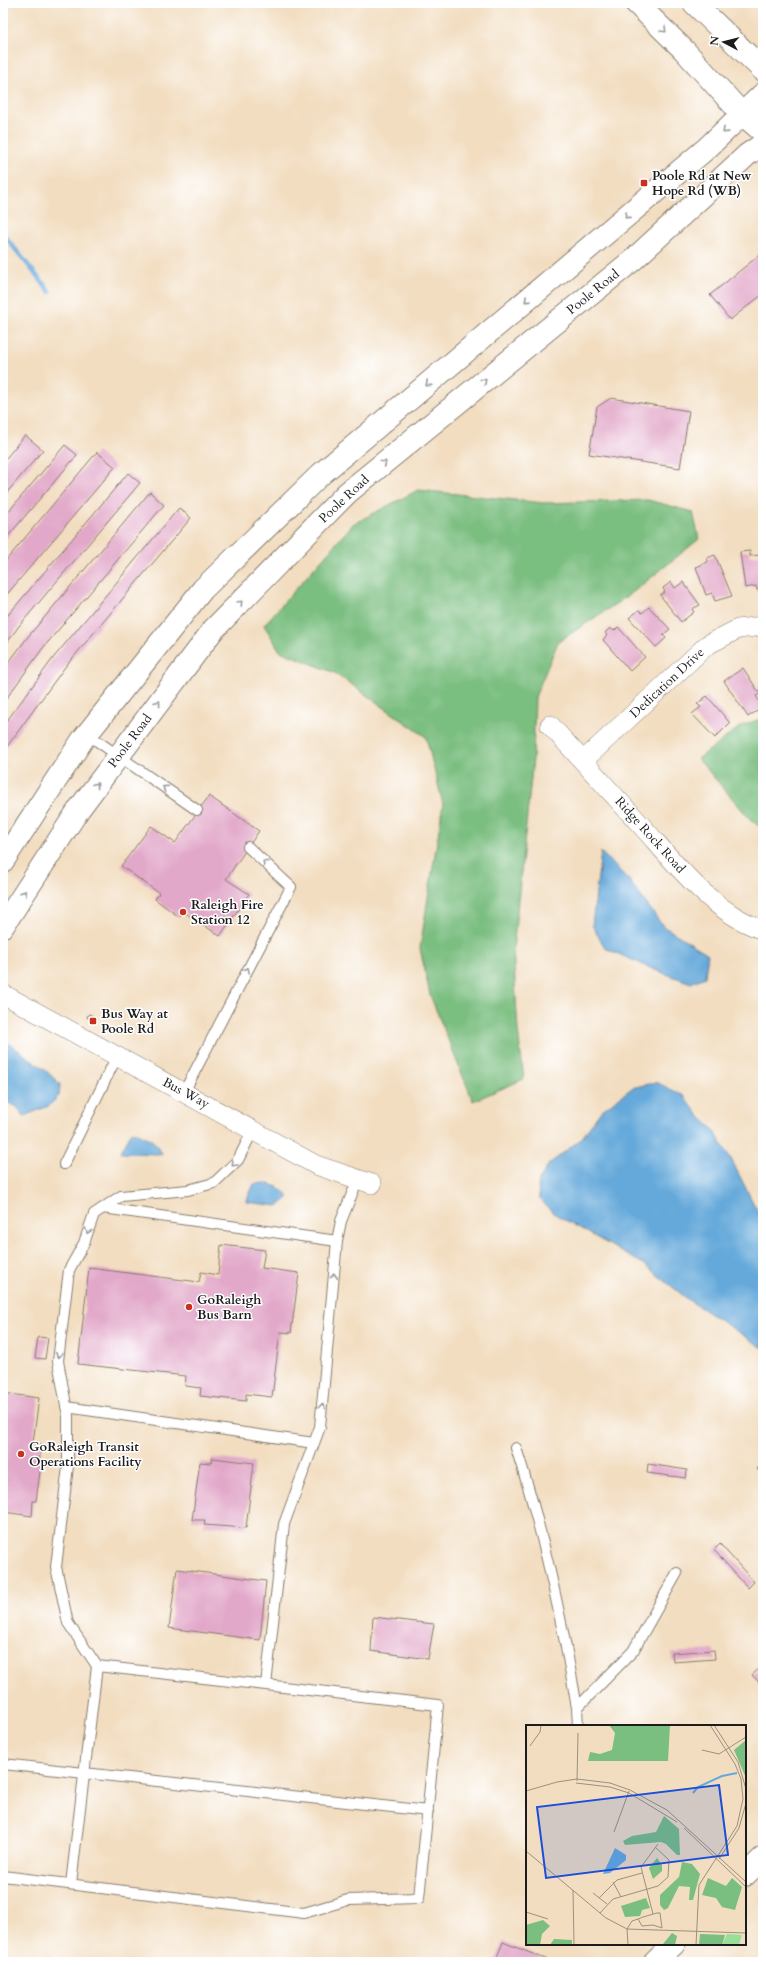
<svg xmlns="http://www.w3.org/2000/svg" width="766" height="1965" font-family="Cardo,serif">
<rect width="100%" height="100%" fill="#fff"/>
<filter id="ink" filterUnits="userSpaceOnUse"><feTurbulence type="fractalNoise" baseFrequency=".025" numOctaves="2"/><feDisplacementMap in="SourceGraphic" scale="8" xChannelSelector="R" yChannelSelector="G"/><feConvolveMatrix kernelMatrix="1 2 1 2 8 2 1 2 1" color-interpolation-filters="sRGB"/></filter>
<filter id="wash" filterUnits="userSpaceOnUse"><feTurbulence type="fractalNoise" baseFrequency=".012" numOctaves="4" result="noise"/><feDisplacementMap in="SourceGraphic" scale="16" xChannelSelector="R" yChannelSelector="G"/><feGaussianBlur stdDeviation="0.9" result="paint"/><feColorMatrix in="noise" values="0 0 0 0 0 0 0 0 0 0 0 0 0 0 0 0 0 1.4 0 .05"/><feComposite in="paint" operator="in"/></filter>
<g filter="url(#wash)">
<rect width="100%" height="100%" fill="#f2ddc0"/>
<!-- forest -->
<path fill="#7abe80" stroke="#4b6d4e" d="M418,490L544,503L648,500L693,512L699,539L632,593L558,642L535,697L533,759L513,949L518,1031L524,1079L473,1101L430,995L420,948L443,804L426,737L335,673L280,651L264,625L353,524Z
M763,718V829L751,820L698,759L741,726Z"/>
<!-- water -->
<path fill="#65a9da" stroke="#40627b" d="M601,852L628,879L663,926L708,954L705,977L691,983L655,970L605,948L592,925Z
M3,1039L43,1068L60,1084L59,1096L49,1106L24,1116L17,1107L3,1100Z
M656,1082L684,1096L699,1116L713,1129L731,1159L763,1222V1348L690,1301L645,1265L553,1213L539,1198L538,1182L549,1164L581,1139L601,1111L632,1088Z
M132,1131C145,1136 157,1140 162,1154L120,1153Z
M265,1183L278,1187L289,1197L278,1206L246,1202L254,1184Z"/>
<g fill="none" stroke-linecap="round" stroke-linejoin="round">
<!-- stream -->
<path stroke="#65a9da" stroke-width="4.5" d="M3,234L50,292"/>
</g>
<g id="blocks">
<!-- building -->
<path fill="#e2a8c9" d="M763,252V294L730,320L710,295Z
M611,398L689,411L680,468L589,454L597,407Z
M25,435L43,450L3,497V462Z
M65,445L77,455L3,542V518Z
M97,452L115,467L3,599V564Z
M128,473L140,483L19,626L3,648V621Z
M150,492L164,505L43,648L3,703V670L27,638Z
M179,508L191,518L65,667L3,752V726L54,657Z
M750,551V556L760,555V562H763V589L757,590L756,586L745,588L740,552Z
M715,555L732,596L715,601L712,593L706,595L696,567L708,562L707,558Z
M671,582L675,588L683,582L700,605L692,609L694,612L681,622L660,595L665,592L663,588Z
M649,607L670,629L663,635L666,638L656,647L629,618L639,610L642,613Z
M618,627L645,657L630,671L603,640L607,635L605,633L610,628L614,631Z
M743,668L760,694L756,696L763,707L748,717L724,681Z
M707,696L730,723L715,738L692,714L701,707L697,704Z
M209,796L259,831L226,879L249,894L220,936L184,912L179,917L155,899L159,893L121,866L151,826L175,843Z
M89,1014L96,1018L94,1021L87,1017Z
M221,1245L265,1250L262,1268L299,1273L291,1333L280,1332L272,1397L246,1394V1401L200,1396L201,1388L185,1386L186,1376L78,1364L89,1268L199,1282L201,1272L218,1275Z
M38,1337L48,1338L45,1359L35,1358Z
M3,1393L39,1398L33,1443L41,1444L39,1464H41L36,1501H33L32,1516L3,1512Z
M212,1458L254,1463L246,1528L204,1525L205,1520H192L200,1462L211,1463Z
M763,1462V1476L757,1469Z
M648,1464L687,1470L686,1478L647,1473Z
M720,1544L754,1582L748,1588L714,1550Z
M177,1569L266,1581L260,1640L169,1628Z
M373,1617L434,1624L428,1659L371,1651Z
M714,1650L715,1659L673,1662L672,1653Z
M760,1668L763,1671V1679L759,1682L752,1675Z
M503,1942L553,1962H495Z
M47,1958L67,1961V1962H47Z"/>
</g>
</g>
<g filter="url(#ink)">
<use href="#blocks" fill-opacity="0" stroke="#877c6e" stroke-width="1"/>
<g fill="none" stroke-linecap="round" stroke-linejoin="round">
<defs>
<path id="service" d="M87,734L197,810
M184,1092L291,887L248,847
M64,1164L117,1056
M103,1208L337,1241
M66,1407L314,1443
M516,1448C544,1533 562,1620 577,1708
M97,1666L266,1685
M578,1726L577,1708L633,1651L677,1573
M3,1764L428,1811
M3,1876L304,1913L348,1900L419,1898L438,1705L266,1685L284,1524L320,1427L337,1241L341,1221L358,1179
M71,1884L97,1666L68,1623L56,1567L68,1466V1416L58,1361L69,1270L84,1243L94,1214L121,1196L188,1190L214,1183L238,1160L253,1130"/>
<path id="minor" d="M550,725C580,758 610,791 640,824C676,864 711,912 763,930
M583,761L707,645L738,629L763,626
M3,994L316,1165L372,1184"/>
<path id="tertiary" d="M745,1875L763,1858
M655,1962L674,1944"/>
<path id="primary" d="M636,3L684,50L742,114L763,132
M694,3L763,70
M3,861L83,739L203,589L321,474L707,148L763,94
M3,926L79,809L213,630L347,493L634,259L747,155L763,144"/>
</defs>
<!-- service casing -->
<use href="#service" stroke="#877c6e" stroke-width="12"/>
<!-- minor casing -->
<use href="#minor" stroke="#877c6e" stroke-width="20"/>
<!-- tertiary casing -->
<use href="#tertiary" stroke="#877c6e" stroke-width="24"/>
<!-- primary casing -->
<use href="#primary" stroke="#877c6e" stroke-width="24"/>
<!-- service -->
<use href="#service" stroke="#fff" stroke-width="10"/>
<!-- minor -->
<use href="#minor" stroke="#fff" stroke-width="19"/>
<!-- tertiary -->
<use href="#tertiary" stroke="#fff" stroke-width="22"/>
<!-- primary -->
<use href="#primary" stroke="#fff" stroke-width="22"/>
</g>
<!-- one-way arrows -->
<defs><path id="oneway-chevron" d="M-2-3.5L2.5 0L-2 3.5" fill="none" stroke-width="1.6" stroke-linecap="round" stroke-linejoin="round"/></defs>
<g stroke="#999">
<use href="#oneway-chevron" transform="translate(664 30) rotate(45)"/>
<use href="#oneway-chevron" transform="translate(725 131) rotate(136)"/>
<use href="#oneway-chevron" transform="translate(627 216) rotate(140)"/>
<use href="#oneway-chevron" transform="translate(527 300) rotate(140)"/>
<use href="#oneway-chevron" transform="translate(484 381) rotate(-39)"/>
<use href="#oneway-chevron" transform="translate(428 384) rotate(140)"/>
<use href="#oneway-chevron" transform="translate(384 463) rotate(-39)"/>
<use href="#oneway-chevron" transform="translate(240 603) rotate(-46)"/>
<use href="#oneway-chevron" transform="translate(158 703) rotate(-53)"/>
<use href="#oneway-chevron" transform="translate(96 785) rotate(-53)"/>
<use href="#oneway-chevron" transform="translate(165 788) rotate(-146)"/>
<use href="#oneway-chevron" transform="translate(265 863) rotate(-137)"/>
<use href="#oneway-chevron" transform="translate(24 893) rotate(-57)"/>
<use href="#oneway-chevron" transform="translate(247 970) rotate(-62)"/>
<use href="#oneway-chevron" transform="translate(234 1164) rotate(133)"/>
<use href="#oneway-chevron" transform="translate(88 1231) rotate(110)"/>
<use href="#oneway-chevron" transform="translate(334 1276) rotate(-85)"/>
<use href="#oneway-chevron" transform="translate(59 1355) rotate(95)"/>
<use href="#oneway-chevron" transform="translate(322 1406) rotate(-85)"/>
</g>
</g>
<!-- markers -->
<g fill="#c8321e" stroke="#fff" stroke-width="1.5">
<rect x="640" y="179" width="8" height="8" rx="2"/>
<circle cx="183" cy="912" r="4"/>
<rect x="89" y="1017" width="8" height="8" rx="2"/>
<circle cx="189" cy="1307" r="4"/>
<circle cx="21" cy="1454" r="4"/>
</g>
<g text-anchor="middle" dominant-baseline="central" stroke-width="3" stroke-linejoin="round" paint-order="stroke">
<!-- poi labels -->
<g font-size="13" font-weight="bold" fill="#1c1c1c" stroke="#fff" text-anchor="start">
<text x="652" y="176">Poole Rd at New<tspan x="652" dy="15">Hope Rd (WB)</tspan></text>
<text x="191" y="905">Raleigh Fire<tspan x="191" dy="15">Station 12</tspan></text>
<text x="101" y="1014">Bus Way at<tspan x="101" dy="15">Poole Rd</tspan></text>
<text x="197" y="1300">GoRaleigh<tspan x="197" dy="15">Bus Barn</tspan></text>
<text x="29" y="1447">GoRaleigh Transit<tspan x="29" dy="15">Operations Facility</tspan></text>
</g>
<!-- street labels -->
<g font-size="13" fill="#1c1c1c" stroke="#fff">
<text transform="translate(593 292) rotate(-39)">Poole Road</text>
<text transform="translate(344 499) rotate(-43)">Poole Road</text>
<text transform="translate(667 683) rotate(-43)">Dedication Drive</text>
<text transform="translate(130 741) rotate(-53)">Poole Road</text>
<text transform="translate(650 835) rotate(48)">Ridge Rock Road</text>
<text transform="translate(186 1093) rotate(28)">Bus Way</text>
</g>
</g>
<!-- overview -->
<g transform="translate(526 1725)">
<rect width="220" height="220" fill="#f2ddc0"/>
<path d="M201,209L216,210L213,220H196Z" fill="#99df97"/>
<path d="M83,0H144L142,36H62L64,27L74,29L86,25L89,8ZM220,15V53L208,25ZM138,91L153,104L154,130H151L140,119L135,117L99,120L97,116L106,111L130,107ZM131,133L136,140V146L127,154L123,143ZM156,137L166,139L174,149L167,175H163L164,162L153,161L142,183L138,185L134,180V170L153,152ZM182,153L200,161L206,153L216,162L209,185L196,182L190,173L176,170ZM120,173L124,183L116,185L114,191L99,192L95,181ZM17,195L24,201L16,209L14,220H0V200ZM146,208L151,211L149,220H120L137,219ZM174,209L199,210L196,220H173ZM28,214L46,215V220H24Z" fill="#7abe80"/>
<path d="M89,123L100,130V135L84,148L77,149Z" fill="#65a9da"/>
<path fill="none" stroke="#65a9da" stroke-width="2" d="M167,68L172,62L196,51L211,48"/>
<path fill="none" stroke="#9c907e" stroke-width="1" d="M188,0L212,37L220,64M4,21L14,7L15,0M176,25L193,29L220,12M51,56L52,8M50,58L84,62L103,68L151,97M0,66L31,57L51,54L84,58L104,65L141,85L220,157M158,103L220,162M88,107L103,66M0,126L80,193L101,204L220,208M193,134L213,103L220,78M87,157L95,172M47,165L48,220M67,168L81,179M73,173L91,155L116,148M0,187L22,194M74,188L87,174L132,161L142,152L143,135L129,122M127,189L115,142L132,119M102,220L101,204L106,196L112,194L117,192L131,188H134L136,203L127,200L116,201L112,194M170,220L173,160L211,101L217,74L215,54L209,39L184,0"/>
<path fill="#1d4ed8" fill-opacity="0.15" stroke="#1d4ed8" stroke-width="2" d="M193,60L202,130L20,153L11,82Z"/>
<rect width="220" height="220" fill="none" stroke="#1c1c1c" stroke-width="2"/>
</g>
<!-- margin -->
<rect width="766" height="1965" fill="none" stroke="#fff" stroke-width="16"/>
<!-- north arrow -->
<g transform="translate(724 42) rotate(277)" stroke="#ffffff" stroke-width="3" paint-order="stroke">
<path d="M0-3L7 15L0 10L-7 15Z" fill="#1c1c1c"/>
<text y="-6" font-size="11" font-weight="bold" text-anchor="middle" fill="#1c1c1c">N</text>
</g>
</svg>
